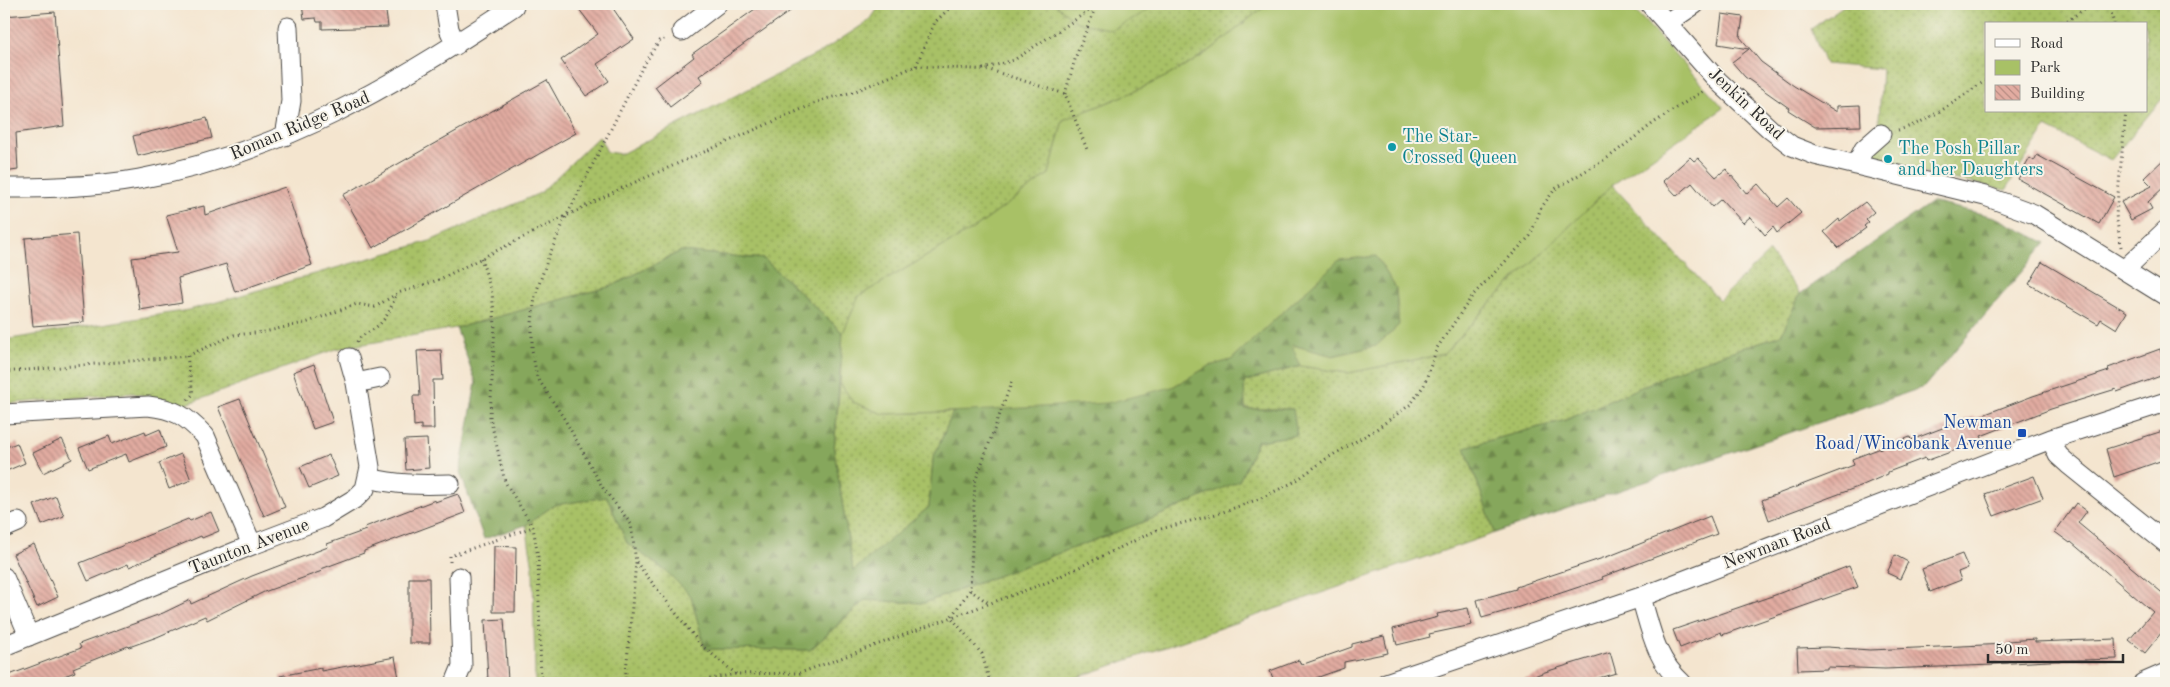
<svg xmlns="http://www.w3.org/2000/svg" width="2170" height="687" font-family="'Old Standard TT',serif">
<defs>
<pattern id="grass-dots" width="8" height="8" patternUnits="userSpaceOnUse" patternTransform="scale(1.25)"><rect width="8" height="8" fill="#a8c166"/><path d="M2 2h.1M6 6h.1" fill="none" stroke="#899d54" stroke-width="1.8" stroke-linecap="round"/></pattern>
<pattern id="forest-firs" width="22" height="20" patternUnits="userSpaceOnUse" patternTransform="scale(1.25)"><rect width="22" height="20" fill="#86a75b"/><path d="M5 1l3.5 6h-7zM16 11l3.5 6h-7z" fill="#6e884b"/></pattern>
<pattern id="building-back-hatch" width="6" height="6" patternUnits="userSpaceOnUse" patternTransform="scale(1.25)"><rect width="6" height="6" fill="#e2aca1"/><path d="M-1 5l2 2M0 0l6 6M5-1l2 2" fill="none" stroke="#b78c83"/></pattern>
</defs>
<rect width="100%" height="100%" fill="#f7f3e8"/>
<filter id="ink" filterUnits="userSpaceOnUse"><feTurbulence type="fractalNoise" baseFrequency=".02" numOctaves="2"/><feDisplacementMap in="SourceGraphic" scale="10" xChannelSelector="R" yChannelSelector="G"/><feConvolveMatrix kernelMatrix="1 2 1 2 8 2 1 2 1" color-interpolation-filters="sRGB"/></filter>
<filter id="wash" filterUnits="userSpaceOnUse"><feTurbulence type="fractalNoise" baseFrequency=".0096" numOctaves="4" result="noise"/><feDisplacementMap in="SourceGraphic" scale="20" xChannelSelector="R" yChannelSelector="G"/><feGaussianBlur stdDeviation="1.12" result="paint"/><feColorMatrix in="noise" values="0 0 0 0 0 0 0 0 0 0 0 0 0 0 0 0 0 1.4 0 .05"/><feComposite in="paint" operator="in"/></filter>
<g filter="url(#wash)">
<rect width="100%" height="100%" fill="#f4e5cf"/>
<!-- grass -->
<path fill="url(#grass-dots)" stroke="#6a7648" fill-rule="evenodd" d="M881,4H1055L1077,22L1145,12L1154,4H1269C1249,17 1232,34 1212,49C1167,81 1114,100 1063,120L1049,174L978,226L859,296L843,333L764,259L681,251L612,286L456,328L336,349L184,405L132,393L4,404V340L189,310L430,241L540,193L599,136L607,152L621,154L821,52L870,20Z
M1846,4H2166V94L2111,160L2046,127L2006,190L1870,162L1878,136L1882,69L1825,64L1811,29ZM1986,24H2146V111H1986Z
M1612,185L1719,300L1769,252L1800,294L1781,335L1691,365L1566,420L1465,447L1495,533L1061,683H535L533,568L526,525L554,505L607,497L627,543L667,572L691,596L705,649L810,650L865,600L924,603L1149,520L1239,481L1258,441L1297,435L1292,409H1245L1244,382L1300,366L1348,373L1444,354L1493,300Z
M840,383L853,402L883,414L953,412L933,459L929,507L853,572L834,450Z"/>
<!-- forest -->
<path fill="url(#forest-firs)" stroke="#586943" d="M1932,202L1995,217L2046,243L1924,387L1495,533L1465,447L1566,420L1691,365L1781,335L1800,294Z
M681,251L764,259L843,333L834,450L853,571L929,507L933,459L953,412L1172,387L1209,366L1231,360L1339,260L1376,256L1396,288L1399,325L1376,346L1332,356L1293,345L1300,366L1244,382L1245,409H1293L1297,435L1258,441L1239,481L1149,520L924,603L865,600L810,650L705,649L691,596L667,572L627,543L607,497L554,505L526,525L484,539L460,472L476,382L456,328L612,286Z"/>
<!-- green -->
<path fill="#a8c166" stroke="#6a7648" d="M1055,4H1154L1145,12L1112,30L1077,22Z
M1269,4H1629L1724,108L1612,185L1493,300L1444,354L1348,373L1300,366L1292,345L1333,356L1376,346L1399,325L1396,288L1376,256L1339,260L1231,360L1209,366L1172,387L1107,403L972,411L883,414L853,402L840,383L843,333L859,296L978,226L1049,174L1063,120C1114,100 1167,81 1212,49C1232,34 1249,17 1269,4Z"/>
<g id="blocks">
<!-- building -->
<path fill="url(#building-back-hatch)" d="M302,4H385L388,27L322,29V22H317L316,18L304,19Z
M575,4H610L634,39L597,64L609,81L586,96L561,60L598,34Z
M762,4H800L699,76L703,82L670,107L655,87L694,57L692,54Z
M55,12L64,126L16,133L18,170L4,172V16Z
M1722,14L1743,17L1740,37L1761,62L1794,86L1837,112V106L1860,105L1861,126L1815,127L1788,110L1789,108L1745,77L1732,62L1749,49L1718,44Z
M547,80L576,133L373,248L343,195Z
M207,118L212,138L138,156L133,136Z
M2037,155L2114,197L2099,224L2018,179L2030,158L2034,161Z
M1690,157L1694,161L1698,158L1716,177L1726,169L1747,194L1758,184L1778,207L1788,198L1801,213L1777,233L1773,227L1765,235L1750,217L1743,223L1721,199L1712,207L1692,183L1677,196L1663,181Z
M2166,157V185L2148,202L2152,209L2131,220L2121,202L2152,186L2144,178Z
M285,187L312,265L235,292L226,264L178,278L182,303L140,310L132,258L178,252L166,215L204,206L205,215Z
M1865,202L1874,212L1866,219L1869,222L1864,226L1866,228L1839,248L1824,232L1839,219L1840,221Z
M77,234L84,322L33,326L25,238Z
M2042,262L2127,312L2117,329L2101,319L2098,324L2029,284Z
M2160,349L2166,366V374L2117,392L2116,389L2051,409L1981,436L1983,440L1926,461L1925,458L1888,472V474L1863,485L1769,520L1762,500L1854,465L1852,459L1910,437L1911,440L1974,416L1975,418L2033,396L2109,371L2108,368Z
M441,350L443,380H433L434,429H421V425L414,426L413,396H420L417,351Z
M314,364L333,422L313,429L293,372Z
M240,399L285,507L264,516L218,407Z
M160,429L166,447L129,462L126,454L88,469L79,448L109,436L112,444L145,431L146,435Z
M2166,430V459L2114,477L2106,449Z
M62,439L72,459L43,473L33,453Z
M427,439L429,468L406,470L404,440Z
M17,443L25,463L4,472V448Z
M181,454L191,480L169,489L159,463Z
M329,455L338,476L309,488L300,467Z
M2034,476L2043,498L1994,516L1985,494Z
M458,494L465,513L364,551V553L321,569L322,571L264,592L207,620L205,616L157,637L129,647L128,646L73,668L75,672L45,683H4V677L81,648L79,644L163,613L190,600L191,604L252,576L328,547L327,544L366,530L365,527L435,500V502Z
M56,496L64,516L42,525L34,505Z
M2076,503L2087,511L2078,523L2166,596V627L2145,653L2129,640L2153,612L2071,542L2070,543L2055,532Z
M211,512L219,531L202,538L201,536L129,567L128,564L88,581L80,563L188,519L190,521Z
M1710,516L1717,534L1602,577L1603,579L1513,609L1482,618L1477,600L1516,589V587L1612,555Z
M34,544L58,597L37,607L13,554Z
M494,546L516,547L515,612H493Z
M1962,554L1968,568L1958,572L1961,580L1930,592L1922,569Z
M1895,555L1908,562L1900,579L1887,573Z
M1849,566L1858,587L1722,635L1721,632L1680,648L1673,630L1775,595Z
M409,578H429L430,643H409Z
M1468,608L1472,625L1429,634L1430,637L1397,645L1393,629L1438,617L1437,614Z
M504,619L508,680L488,681L485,620Z
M1384,636L1388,653L1344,662V668L1302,683H1275L1270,671L1299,660L1301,665L1352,647V644Z
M2035,639V642L2116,639L2117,659L2049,661L1993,664V665L1885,669L1827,667V669L1798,670L1797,648L1827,647L1870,650L2007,644V641Z
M1610,652L1616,673L1582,683H1520V681L1545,672Z
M395,657L399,678L371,683V681L357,683H280V676L321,668V671Z"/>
</g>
</g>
<g filter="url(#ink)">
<use href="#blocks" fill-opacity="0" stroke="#494744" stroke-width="1"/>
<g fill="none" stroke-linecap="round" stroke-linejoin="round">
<defs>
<path id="minor" d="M445,4L449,29L456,45
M1650,4L1718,81L1771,130L1792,146L1815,155L1985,196L2034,214L2166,296
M1667,23L1695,4
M682,31L717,4
M285,136L291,101L288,27
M1856,165L1864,149L1881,134
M4,188C49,188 95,187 139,179C280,154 397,84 514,6
M2124,270L2166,230
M356,383L380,378
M4,414L148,406C175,409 186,416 205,436L252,545
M2051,439L2058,455L2068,464L2166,543
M369,478C396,485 422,485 450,484
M4,528L18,522
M4,577L29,636
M1641,597C1651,630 1655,659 1682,683
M4,646L252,545L323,518L356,498L365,489L370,467L356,383L349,358
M455,683L462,666L459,577
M1386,683L1641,597L2051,439L2166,402
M2143,683L2166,673"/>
</defs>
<!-- minor casing -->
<use href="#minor" stroke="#494744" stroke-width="21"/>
<!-- path -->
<path stroke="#494744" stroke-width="3" stroke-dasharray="1 4" stroke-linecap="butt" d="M2109,4L2114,24
M2063,24L2091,4
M916,66L935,22L954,4
M983,69L1014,60L1099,4
M1065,94L1076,56L1096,6
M1898,130C1930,122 1959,98 1986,80
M2121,247L2116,215L2126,111
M481,258L492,293L495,325L490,417L505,482L533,527L538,557L541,683
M357,342C360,335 369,333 375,328C387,319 391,308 396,295
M187,356L193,394L188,400
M4,372L187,356L234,335L264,332L308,322L357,304L375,307L398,293L438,280L622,188L825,99L853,92L916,66L990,70L1065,94L1088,152
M450,562V556L533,527
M636,562L701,645L736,674
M970,590L990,604
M625,683L636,562L631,524L603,488L565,420L537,377L532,350V323L535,296L548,258L566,217L642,68L659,41L666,38
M690,683L736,674L800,673L1048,582L1157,530L1220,513L1259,499L1294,482L1326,459L1375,430L1411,404L1424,385L1437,348L1473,295L1530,236L1541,208L1555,189L1609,157L1655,122L1703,91
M990,683L982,654L951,617L970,590L975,482L1012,381"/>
<!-- minor -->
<use href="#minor" stroke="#fff" stroke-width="19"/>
</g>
</g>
<!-- markers -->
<g fill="#0f9aa8" stroke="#f7f3e8" stroke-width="2">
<circle cx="1392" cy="147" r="5"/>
<circle cx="1888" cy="159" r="5"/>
</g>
<rect fill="#1a4fb4" stroke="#f7f3e8" stroke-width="2" x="2017" y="428" width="10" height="10" rx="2.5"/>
<g text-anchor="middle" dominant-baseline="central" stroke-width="4" stroke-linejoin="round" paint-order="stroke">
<!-- street labels -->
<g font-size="18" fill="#2b2b2b" stroke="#f7f3e8">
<text transform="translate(1746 104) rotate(43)">Jenkin Road</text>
<text transform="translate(300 126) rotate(-23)">Roman Ridge Road</text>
<text transform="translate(1777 544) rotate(-21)">Newman Road</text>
<text transform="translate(249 547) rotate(-21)">Taunton Avenue</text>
</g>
<!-- culture labels -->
<g font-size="18" fill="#0d838f" stroke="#f7f3e8" text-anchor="start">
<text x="1402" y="137">The Star-<tspan x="1402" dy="21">Crossed Queen</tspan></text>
<text x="1898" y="149">The Posh Pillar<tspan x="1898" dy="21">and her Daughters</tspan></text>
</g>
<!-- transit labels -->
<g font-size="18" fill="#164399" stroke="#f7f3e8" text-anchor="end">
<text x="2012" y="423">Newman<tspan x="2012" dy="21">Road/Wincobank Avenue</tspan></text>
</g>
</g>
<!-- margin -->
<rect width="2170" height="687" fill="none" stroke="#f7f3e8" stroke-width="20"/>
<!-- legend -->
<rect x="1985" y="22" width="162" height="90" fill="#f7f3e8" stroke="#a5a39c"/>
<rect x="1995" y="39" width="25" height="8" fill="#ffffff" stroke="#a5a39c"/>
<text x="2030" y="48" font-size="15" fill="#2b2b2b">Road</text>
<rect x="1995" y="60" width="25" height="15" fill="#a8c166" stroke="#a5a39c"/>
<text x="2030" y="72" font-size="15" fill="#2b2b2b">Park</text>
<rect x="1995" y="85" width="25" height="15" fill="url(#building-back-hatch)" stroke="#a5a39c"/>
<text x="2030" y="98" font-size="15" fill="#2b2b2b">Building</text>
<!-- scale -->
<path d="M1988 654v8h135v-8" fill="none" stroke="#2b2b2b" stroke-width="2.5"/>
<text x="1995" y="654" font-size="15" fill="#2b2b2b" stroke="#f7f3e8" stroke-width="4" paint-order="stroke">50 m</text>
</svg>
